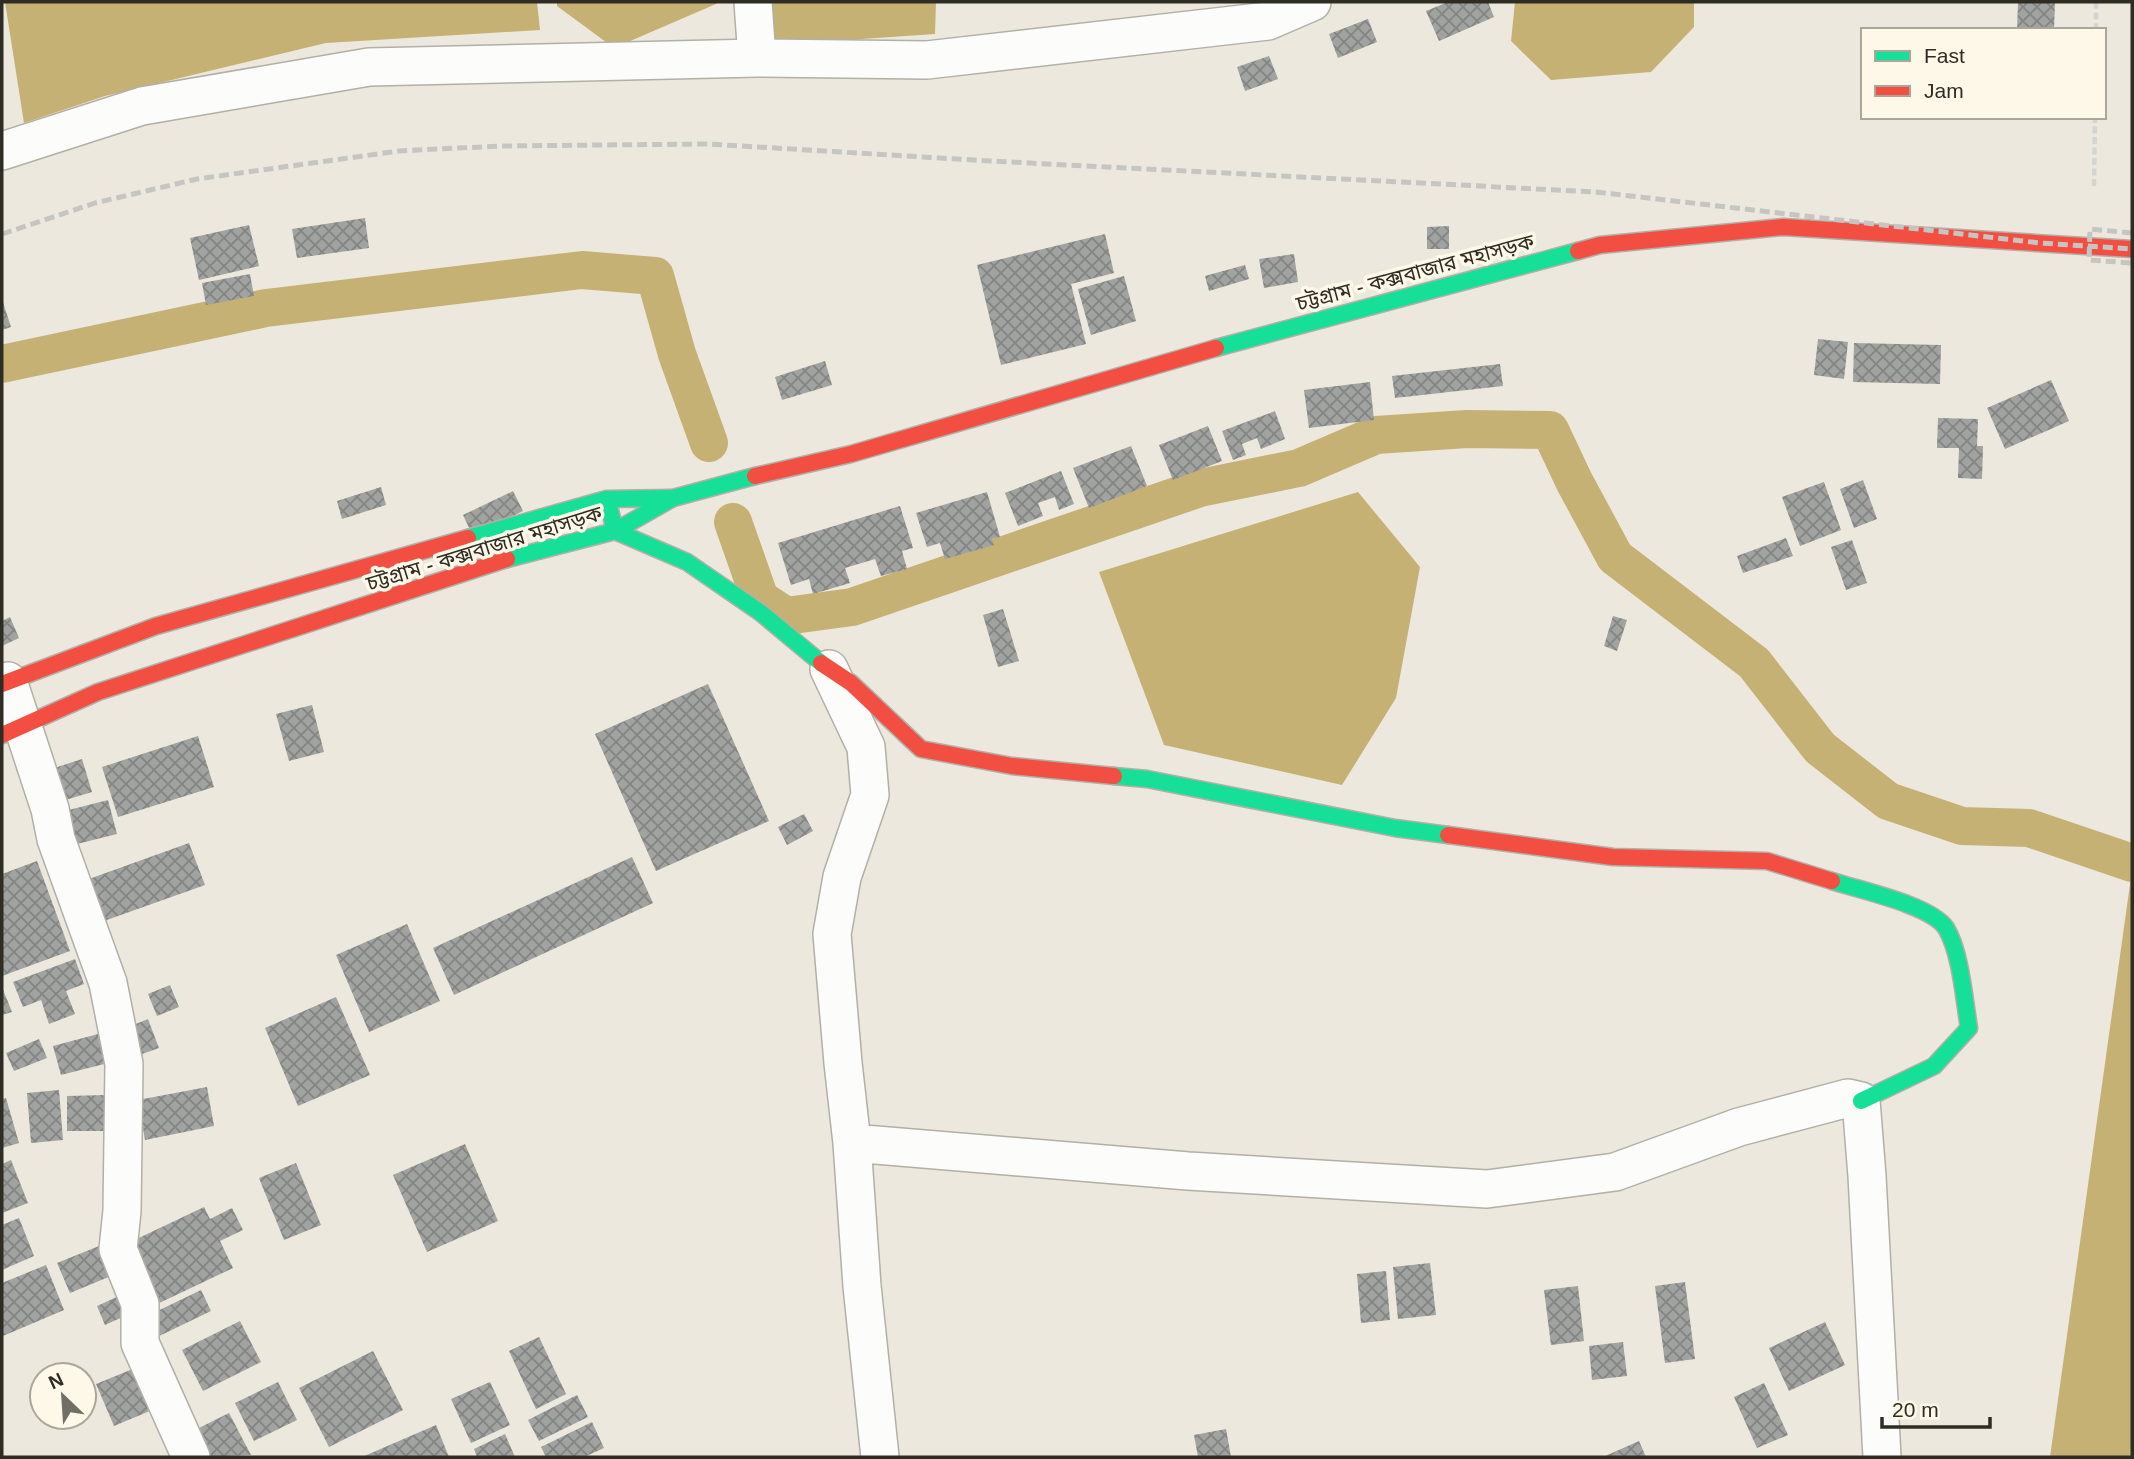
<svg xmlns="http://www.w3.org/2000/svg" width="2134" height="1459" font-family="Arial,'Noto Sans Bengali',sans-serif">
<defs>
<pattern id="building-cross-hatch" width="8" height="8" patternUnits="userSpaceOnUse" patternTransform="scale(1.75)"><rect width="8" height="8" fill="#a1a3a0"/><path d="M0 0l8 8M0 8l8-8" fill="none" stroke="#848582"/></pattern>
</defs>
<rect width="100%" height="100%" fill="#ece8dd"/>
<!-- water -->
<path fill="#c6b174" d="M5,2H537L540,30L326,43L105,96L24,123Z
M557,2H716V4L614,48L557,6Z
M771,2H936L935,34L775,45Z
M1515,2H1694V27L1651,72L1551,80L1511,41Z
M1358,492L1420,567L1396,698L1342,785L1164,745L1099,572Z
M2132,870V1457H2050Z"/>
<g fill="none" stroke-linecap="round" stroke-linejoin="round">
<!-- canal -->
<path stroke="#c6b174" stroke-width="38" d="M2,364L266,308L582,270L655,276L677,354L709,443
M733,522L760,599L786,616L852,607L1200,488L1299,468L1376,435L1467,429L1550,430L1574,481L1615,557L1754,663L1820,748L1888,801L1962,826L2029,828L2132,863"/>
</g>
<!-- building -->
<path fill="url(#building-cross-hatch)" d="M1448,2H1488L1494,17L1439,41L1426,11Z
M2018,2H2055L2054,30H2017Z
M1368,19L1377,42L1338,58L1329,34Z
M1269,56L1278,79L1245,91L1237,67Z
M365,218L369,248L297,258L292,229Z
M249,225L259,266L199,280L190,238Z
M1449,226V249H1427V227Z
M1105,234L1114,273L1071,284L1086,344L1001,365L977,265Z
M1294,254L1298,282L1264,288L1259,259Z
M1245,265L1249,279L1209,291L1205,276Z
M250,274L254,296L206,305L202,283Z
M1124,276L1136,321L1091,335L1078,289Z
M2,299L11,327L2,330Z
M1818,339L1848,342L1844,379L1814,375Z
M1854,343L1941,345L1940,384L1853,382Z
M825,361L832,385L782,400L775,377Z
M1500,364L1503,386L1395,398L1392,376Z
M2051,380L2069,421L2005,449L1987,408Z
M1370,382L1374,420L1309,428L1304,390Z
M1275,411L1285,439L1261,449L1257,438L1242,444L1246,455L1233,460L1222,431Z
M1938,418L1978,419L1977,446H1983L1982,479L1958,478L1959,448H1937Z
M1208,426L1222,461L1173,480L1159,445Z
M1131,446L1147,486L1089,508L1073,468Z
M1061,471L1074,504L1059,510L1055,497L1038,503L1043,516L1018,526L1005,493Z
M1863,480L1877,519L1854,528L1840,489Z
M1824,482L1841,530L1800,546L1782,497Z
M381,487L386,505L342,519L337,501Z
M513,491L523,511L473,536L463,515Z
M987,492L1000,537L992,539L994,545L945,559L940,543L927,547L916,513Z
M900,506L913,548L902,551L907,569L881,576L875,559L845,568L850,583L813,594L809,579L791,585L778,543Z
M1786,538L1793,556L1743,573L1737,556Z
M1852,540L1867,583L1846,590L1831,547Z
M1003,609L1019,661L998,667L983,615Z
M1613,616L1627,620L1617,651L1604,646Z
M10,617L19,638L2,646V621Z
M708,684L769,821L656,871L595,734Z
M312,705L324,752L289,761L276,714Z
M198,736L214,787L118,817L102,767Z
M82,759L92,792L52,804L42,772Z
M108,800L117,834L65,847L57,813Z
M804,814L813,831L787,845L778,827Z
M189,843L205,885L104,921L89,879Z
M632,857L653,903L454,995L433,948Z
M37,861L70,951L2,976V874Z
M407,924L440,1001L369,1032L336,955Z
M75,959L84,984L66,991L75,1014L49,1024L41,1000L23,1007L13,982Z
M170,985L179,1007L157,1016L148,994Z
M2,987L12,1012L2,1015Z
M336,997L370,1075L298,1106L265,1028Z
M148,1019L159,1048L131,1058L121,1030Z
M98,1034L104,1064L61,1075L53,1046Z
M39,1039L47,1058L14,1071L6,1053Z
M207,1087L214,1126L145,1140L138,1100Z
M59,1090L63,1140L31,1143L27,1093Z
M105,1095L106,1131H67V1096Z
M6,1098L19,1143L2,1148V1099Z
M465,1144L498,1221L427,1252L393,1175Z
M11,1160L28,1203L2,1213V1164Z
M296,1163L321,1225L284,1240L259,1178Z
M204,1207L210,1219L232,1208L243,1230L220,1241L233,1268L153,1306L124,1245Z
M19,1218L34,1256L2,1270V1225Z
M99,1246L111,1276L70,1293L57,1263Z
M1430,1263L1436,1315L1398,1319L1393,1267Z
M46,1265L64,1310L3,1336L2,1283Z
M1386,1271L1390,1320L1361,1323L1357,1274Z
M1685,1282L1695,1359L1665,1363L1655,1286Z
M1578,1286L1584,1341L1551,1345L1544,1290Z
M201,1290L211,1311L153,1339L143,1318Z
M119,1296L127,1315L105,1325L97,1306Z
M240,1321L261,1362L203,1391L182,1350Z
M1825,1322L1845,1365L1789,1391L1769,1348Z
M539,1337L566,1394L536,1409L509,1351Z
M1623,1342L1627,1376L1592,1380L1589,1346Z
M373,1351L403,1410L329,1447L299,1388Z
M140,1366L157,1408L114,1426L96,1384Z
M278,1382L297,1420L254,1441L235,1403Z
M490,1382L510,1425L471,1443L451,1399Z
M1764,1383L1788,1435L1757,1448L1734,1397Z
M577,1395L588,1417L539,1441L528,1420Z
M229,1413L251,1455L201,1457L189,1433Z
M592,1422L604,1448L584,1457H546L541,1447Z
M436,1425L449,1457H362Z
M1226,1429L1231,1457H1198L1194,1435Z
M505,1434L515,1457H477L474,1449Z
M1639,1441L1646,1457H1603Z"/>
<g fill="none" stroke-linecap="round" stroke-linejoin="round">
<defs>
<path id="street" d="M757,58L927,60L1268,21L1312,2
M2,151L142,106L369,67L757,58L753,2
M829,669L866,747L870,795L842,877L832,934L843,1063L852,1143L862,1286L880,1457
M8,681L50,809L56,839L108,983L124,1064L122,1211L118,1249L140,1304V1343L191,1457
M852,1143L1188,1171L1487,1189L1615,1172L1739,1127L1848,1098L1861,1101L1867,1176L1882,1457"/>
<path id="fast" d="M1216,348L1578,251
M608,502L615,531L687,562L761,613L821,663
M468,538L607,499L671,498
M507,559L615,531L673,498L755,476
M1114,776L1147,779L1395,828L1448,835
M1832,881C1859,890 1931,905 1946,928C1961,953 1964,999 1969,1028L1934,1066L1861,1101"/>
<path id="jam" d="M1578,251L1600,245L1783,227L2132,249
M755,476L851,454L1216,348
M821,663L851,683L921,749L1012,766L1114,776
M2,684L156,626L468,538
M2,735L98,692L507,559
M1448,835L1613,857L1767,861L1832,881"/>
</defs>
<!-- street casing -->
<use href="#street" stroke="#b2afa7" stroke-width="40"/>
<!-- fast casing -->
<use href="#fast" stroke="#b2afa7" stroke-width="19"/>
<!-- jam casing -->
<use href="#jam" stroke="#b2afa7" stroke-width="19"/>
<!-- path -->
<path stroke="#d5d4d1" stroke-width="4.5" stroke-dasharray="7 3.5" stroke-linecap="butt" d="M2096,2V30
M2094,186L2095,117"/>
<!-- street -->
<use href="#street" stroke="#fcfcfa" stroke-width="37"/>
<!-- fast -->
<use href="#fast" stroke="#16e098" stroke-width="16"/>
<!-- jam -->
<use href="#jam" stroke="#f24e42" stroke-width="16"/>
<!-- rail -->
<path stroke="#c6c5c2" stroke-width="5" stroke-dasharray="10 5" stroke-linecap="butt" d="M2132,233L2090,229L2089,260L2132,263
M2,234L95,203L197,179L399,151L500,146L708,144L990,161L1596,192L2040,243L2132,249"/>
</g>
<g text-anchor="middle" dominant-baseline="central" stroke-width="7" stroke-linejoin="round" paint-order="stroke">
<!-- street labels -->
<g font-size="21" fill="#2f2c24" stroke="#fef8e8">
<text transform="translate(1415 272) rotate(-15)">চট্টগ্রাম - কক্সবাজার মহাসড়ক</text>
<text transform="translate(484 548) rotate(-17)">চট্টগ্রাম - কক্সবাজার মহাসড়ক</text>
</g>
</g>
<!-- border -->
<rect width="2134" height="1459" fill="none" stroke="#2f2c24" stroke-width="7"/>
<!-- legend -->
<rect x="1861" y="28" width="245" height="91" fill="#fef8e8" stroke="#aba69a" stroke-width="2"/>
<rect x="1875" y="51" width="35" height="10" fill="#16e098" stroke="#aba69a" stroke-width="2"/>
<text x="1924" y="63" font-size="21" fill="#2f2c24">Fast</text>
<rect x="1875" y="86" width="35" height="10" fill="#f24e42" stroke="#aba69a" stroke-width="2"/>
<text x="1924" y="98" font-size="21" fill="#2f2c24">Jam</text>
<!-- north arrow -->
<g transform="translate(63 1396) rotate(335)"><circle r="33" fill="#fef8e8" stroke="#aba69a" stroke-width="2"/>
<path d="M0-5L12 26L0 18L-12 26Z" fill="#716e65"/>
<text y="-10" font-size="19" font-weight="bold" text-anchor="middle" fill="#2f2c24">N</text>
</g>
<!-- scale -->
<path d="M1882 1417v10h108v-10" fill="none" stroke="#2f2c24" stroke-width="3.5"/>
<text x="1892" y="1417" font-size="21" fill="#2f2c24" stroke="#fef8e8" stroke-width="5" paint-order="stroke">20 m</text>
</svg>
